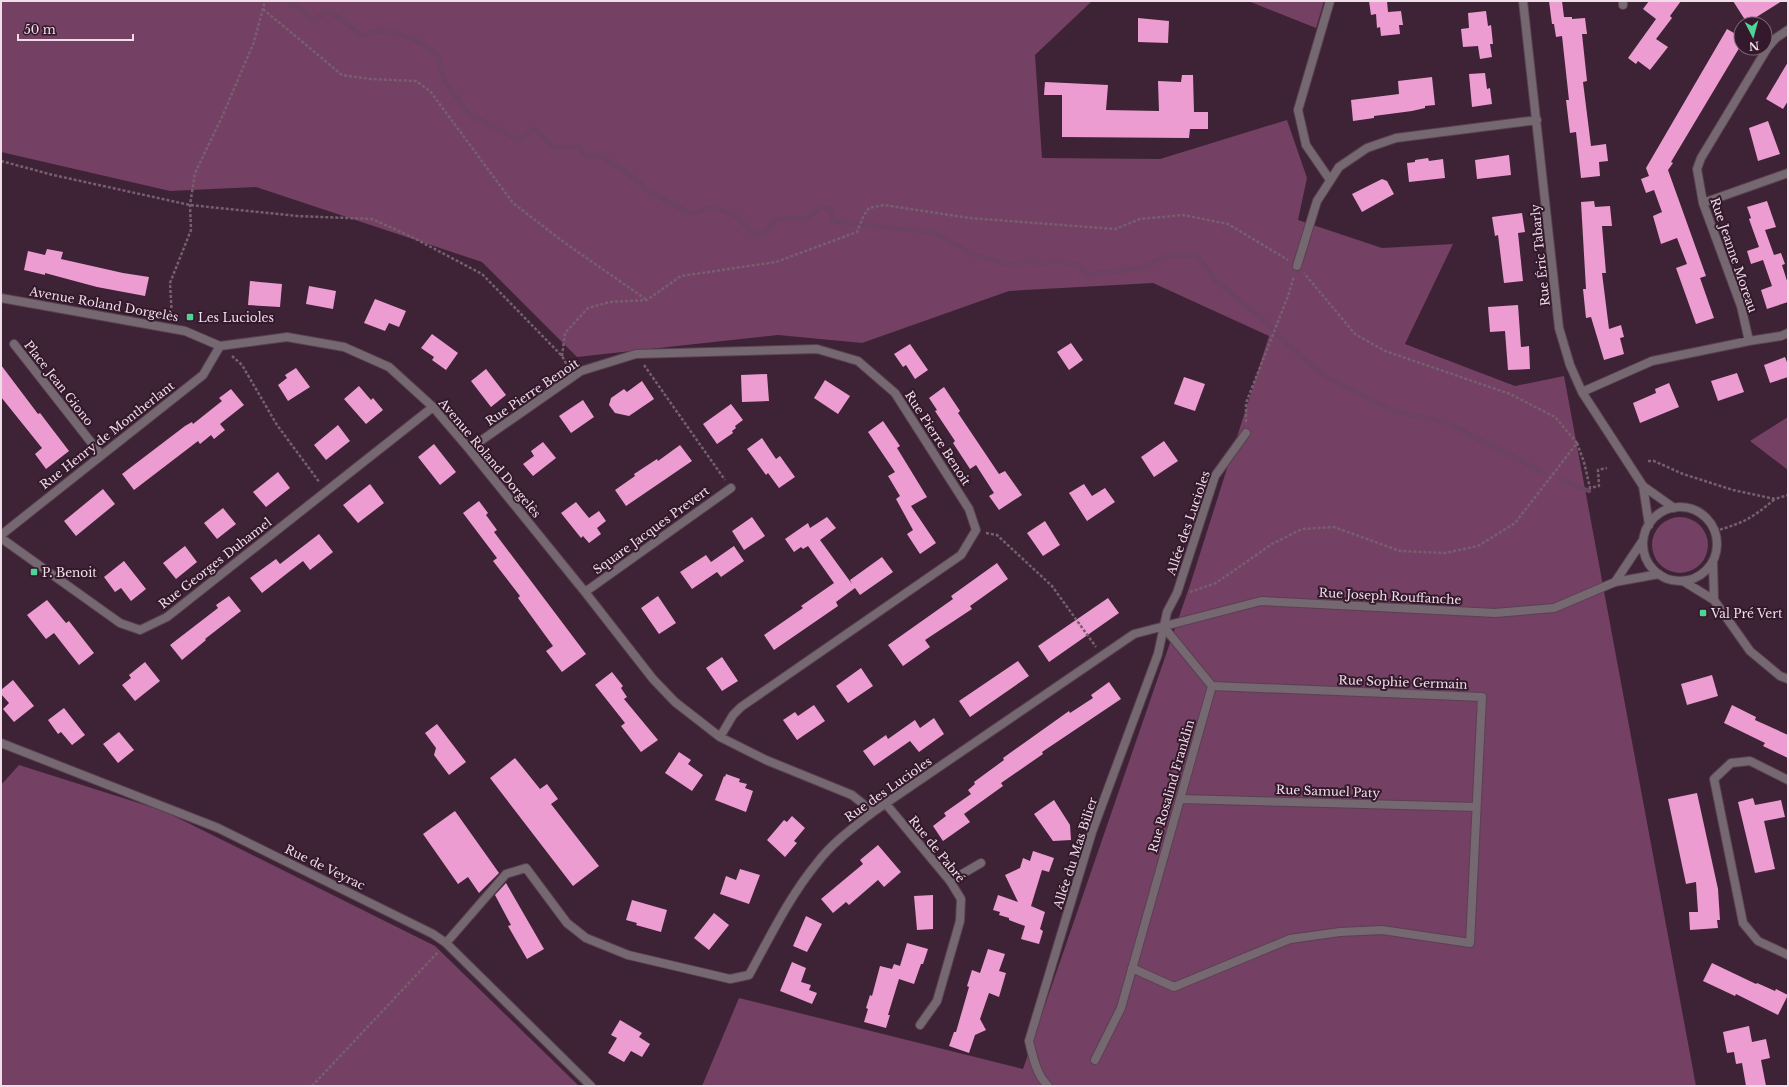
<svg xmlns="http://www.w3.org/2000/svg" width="1789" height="1087" font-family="'Libre Baskerville',serif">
<rect width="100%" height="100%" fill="#3d2335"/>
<!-- green -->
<path fill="#744063" d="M1,1H1092L1035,55L1042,158L1160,159L1287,120L1307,178L1298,220L1382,248L1453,244L1405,344L1515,386L1564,376L1696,1086H702L739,998L1023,1069L1191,582L1269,336L1153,283L1009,291L862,343L778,335L577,357L482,262L256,187L170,191L1,152Z
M1248,1H1324L1316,28Z
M1788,417V470L1750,441Z
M1652 545a28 28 0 1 1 56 0a28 28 0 1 1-56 0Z
M19,765L164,811L435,946L579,1086H1V785Z"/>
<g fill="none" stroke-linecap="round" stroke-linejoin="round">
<!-- stream -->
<path stroke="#6b4261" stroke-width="4.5" d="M289,1L292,6L299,7L312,20L329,12L343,20L361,36L381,30L413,38L438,55L444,80L469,114L519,140L534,129L554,147H579L585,156H601L636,179L646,190L691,214L715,207L735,215L755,235L767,231L775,219L807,218L822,207L830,209L833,221L913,230L931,231L974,255L1016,266L1028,261L1045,264L1053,261L1079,265L1086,275L1142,268L1170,255H1197L1216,281L1265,321L1288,345L1326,377L1393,411L1445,422L1545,473
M1559,479L1589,491"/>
</g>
<!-- building -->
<path fill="#ed9cd2" d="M1369,1H1387L1388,12L1401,11L1403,25H1399L1400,34L1381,36L1380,27L1377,28L1376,14L1371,15Z
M1549,1H1562L1564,17H1572V19L1585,18L1587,34H1582L1587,81L1583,82L1591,146L1606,144L1608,161L1599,162L1600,176L1581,178L1576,132L1570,133L1566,100H1569L1562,36L1556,37L1554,24H1552Z
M1649,1H1681L1670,16L1672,18L1656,39L1668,47L1650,70L1638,61L1636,64L1628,58L1656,19L1643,9Z
M1733,1H1782L1747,23Z
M1486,11L1488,26L1491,25L1493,44H1490L1492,57L1480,59L1478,46L1463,47L1461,29L1469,28L1468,13Z
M1138,18L1169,21L1168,43L1138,42Z
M1727,29L1741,37V45L1671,162L1673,163L1668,170L1706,276L1700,278L1714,318L1696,324L1676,268L1687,264L1677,238L1661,244L1653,216L1662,212L1654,190L1646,193L1641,179L1649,176L1646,168Z
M1788,62V101L1783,109L1766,99Z
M1485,73L1487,89L1490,88L1492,104L1472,107L1469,74Z
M1182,75H1193L1194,112H1208V129H1190L1189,138L1062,137V95H1044L1045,82L1108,85L1106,110L1159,111L1158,81L1181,82Z
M1432,77L1435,105L1425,106V108L1412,111L1374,116V118L1353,121L1351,100L1399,94L1398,81Z
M1768,121L1780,154L1758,161L1749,128Z
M1509,155L1511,175L1477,179L1475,160Z
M1428,158L1429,161L1443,159L1445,178L1409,182L1407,163L1415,162V160Z
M1382,179L1387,181L1394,194L1362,212L1352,194Z
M1594,201L1595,207L1610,206L1612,226H1602L1606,273H1602L1609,329L1621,325L1624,337L1620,338L1624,354L1604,360L1591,317L1586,318L1583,289H1586L1581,202Z
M1767,201L1776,227L1765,230L1774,255L1781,253L1785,264L1782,265L1788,284V302L1767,309L1761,290L1772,286L1763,260L1751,264L1747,251L1759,247L1749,219L1751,218L1747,207Z
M1522,213L1525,232L1518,233L1523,281L1504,283L1498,235L1495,236L1492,217Z
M47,249L63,252L61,259L123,273L149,277L145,296L97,287L45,273V275L24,270L28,251L45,255Z
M250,281L282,284L280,307L248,305Z
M309,286L336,291L333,309L306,304Z
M375,299L406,311L399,327L389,323L385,331L364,323Z
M1518,305L1521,347L1529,346L1530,369L1508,370L1505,331L1490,332L1488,307Z
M432,334L458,353L446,370L432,360L434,357L421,348Z
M1071,343L1083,360L1069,370L1057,352Z
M910,344L928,370L915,379L906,365L903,367L894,354Z
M1785,357L1788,365V377L1770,383L1764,365Z
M1,365L38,414L40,413L69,451L46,469L35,454L42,448L1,397Z
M296,368L310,387L288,401L278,385L287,378L285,375Z
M486,369L506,395L491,407L471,381Z
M1737,373L1744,392L1718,401L1711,381Z
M767,374L769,401L742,402L741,375Z
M1184,377L1205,384L1195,411L1174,404Z
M825,380L850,396L838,414L814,398Z
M642,381L654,399L629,416L615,413L609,405L611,398L624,389L627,392Z
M1669,383L1679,407L1640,423L1633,403L1656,393L1655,389Z
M359,386L371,400L373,398L383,410L366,424L344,399Z
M944,387L960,411L958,413L999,474L1005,471L1022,495L999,510L989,496L994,493L976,465L970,469L953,443L955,441L935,411L937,410L929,398Z
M231,389L244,405L220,424L225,430L214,439L211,435L200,444L198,441L134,490L122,474L185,426L192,422L193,424L222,401L219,398Z
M583,400L594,417L571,433L559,416Z
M731,404L743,420L735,426L736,428L732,431L733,433L717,444L703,424Z
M883,421L900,446L897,448L927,497L911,506L936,543L920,554L907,534L913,530L896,499L900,496L888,476L895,472L868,432Z
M338,425L350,441L326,460L314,445Z
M762,438L776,459L780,456L795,477L779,488L768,473L766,475L747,449Z
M1164,441L1178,461L1154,477L1141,457Z
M543,442L556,458L533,476L523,464L534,456L531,451Z
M434,444L456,472L440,485L418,457Z
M680,445L692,461L626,506L615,490L635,476L634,474L657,459L658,461Z
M278,472L290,488L266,507L253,492Z
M370,484L384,503L358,523L343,505Z
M1084,484L1092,496L1105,488L1115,502L1087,521L1069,493Z
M103,489L115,504L76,536L64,521Z
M479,501L488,513L486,515L497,530L494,532L586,654L562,672L546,651L553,646L518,598L520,596L493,561L497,558L463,513Z
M576,502L589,518L599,511L606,521L597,528L601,534L589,543L583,536L581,538L561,513Z
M223,508L236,524L217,539L204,523Z
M752,517L765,536L744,550L732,531Z
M827,517L836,528L820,540L852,584L850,580L882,557L893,572L860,595L855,588L836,602L838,606L774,650L764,635L803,608L801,606L834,583L808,546L803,549L801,547L794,552L785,539L808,523L810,528Z
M1045,521L1060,545L1043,556L1027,533Z
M319,534L333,552L310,570L303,561L262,593L250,578L276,559L280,564Z
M185,546L197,562L176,579L163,563Z
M734,546L744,561L721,577L717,572L692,589L680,572L706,555L711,562Z
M124,561L146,589L131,601L121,588L115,592L104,577Z
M997,563L1008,579L970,606L972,609L925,640L930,647L903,666L888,645L953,599L951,596Z
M229,596L241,611L205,639L206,640L182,660L170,645L218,608L216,605Z
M658,596L676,623L659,634L641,608Z
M1108,598L1119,613L1049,662L1038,646Z
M47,600L66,623L69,621L94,653L79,665L54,633L46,639L27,615Z
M722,657L738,681L722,691L706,668Z
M1018,661L1029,676L970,717L959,701Z
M145,662L160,681L135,701L122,685L131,678L129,675Z
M861,668L873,686L848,703L836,686Z
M612,672L623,686L621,688L627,697L624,699L658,740L641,752L621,726L625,723L595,685Z
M1712,675L1718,696L1687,705L1681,684Z
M13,680L34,706L14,722L3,709L9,703L1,694V690Z
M1109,682L1121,699L1042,752L1043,754L1001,783L1003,786L964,814L970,822L943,841L933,826L946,816L944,813L971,794L968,790L975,784L974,782L1004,760L1003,758L1069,711L1070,713L1093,698L1091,695Z
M814,705L825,721L797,740L783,720L795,712L798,716Z
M1732,705L1756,717L1755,720L1788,735V758L1763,746L1765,743L1724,723Z
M64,708L85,735L72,745L61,732L58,734L48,720Z
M934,718L944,734L919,752L910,741L874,766L863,751L886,735L888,739L915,720L920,728Z
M437,724L466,762L449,775L434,755L436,748L425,733Z
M119,732L134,750L118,763L103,744Z
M679,752L691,760L688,764L703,775L692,791L665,773Z
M515,758L540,789L547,784L558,799L551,804L599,866L573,886L490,778Z
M726,774L740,779L739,782L747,784L745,788L753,791L746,812L715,800L724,776L725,777Z
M1697,793L1718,889L1720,920H1717L1718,928L1690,930L1689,912H1698L1696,882L1686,884L1668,799Z
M1753,798L1755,805L1781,800L1785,817L1764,821L1775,869L1755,873L1738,802Z
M1054,800L1070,825L1071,840L1053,841L1034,814Z
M455,811L499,873L479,893L468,877L458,884L423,834Z
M792,816L805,828L794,841L797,843L785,857L767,840L784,820L787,822Z
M878,845L901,872L884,887L878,880L849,905L846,902L833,913L821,899L863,864L860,860Z
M1033,851L1054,858L1049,872L1042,870L1031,906L1045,912L1040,929L1043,931L1039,944L1021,939L1025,926L1009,920V918L999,915L1000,912L993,910L998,895L1018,902L1005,875L1020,868L1023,858L1030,861Z
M740,869L760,875L749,904L720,894L726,876L736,880Z
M506,883L544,949L527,959L508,926L511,925L495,895Z
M933,895V929L917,930L914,896Z
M632,900L667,910L661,932L636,925L637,923L626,920Z
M714,913L729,925L709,950L694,938Z
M806,916L822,924L807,952L793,946Z
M907,943L928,949L923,964H921L914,984L899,979L888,1015H890L886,1028L864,1022L868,1009L866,1008L870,995L872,996L880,966L892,969L894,964L900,966Z
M988,949L1005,954L999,971L1006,973L999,997L989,993L980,1019L986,1030L975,1035L969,1053L949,1046L954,1032H956L969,987L967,986L972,970L980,973Z
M792,962L806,968L801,982L811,985L809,990L817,993L812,1004L780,991Z
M1712,963L1756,984L1757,983L1775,991L1776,989L1788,995L1778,1015L1736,994L1735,996L1703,981Z
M620,1020L642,1033L639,1037L650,1044L642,1057L631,1051L624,1062L608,1053L617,1038L611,1035Z
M1749,1026L1752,1042L1766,1039L1770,1058L1761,1060L1766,1086H1746L1742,1063L1736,1064L1734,1052L1727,1053L1723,1032Z"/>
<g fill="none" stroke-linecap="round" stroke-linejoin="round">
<defs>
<path id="lane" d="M950,881L981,863"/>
<path id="street" d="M1330,1L1298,110L1306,145L1330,180
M1523,1L1559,328L1570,365L1582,392L1643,486L1674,508
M1623,1V5
M1703,203L1788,173
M1297,266L1317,201L1339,167L1367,148L1396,138L1537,120
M1,298L185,331L220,346L287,337L344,347L389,367L433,407L469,449L585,592L653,679L675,702L720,737L766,760L852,795L873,812
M1749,341L1781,336L1788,333
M14,344L101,455
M1582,392L1652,361L1749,341L1741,306L1703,203L1697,169L1701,158L1768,47L1776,38L1788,30
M469,449L581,371L636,354L817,349L858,361L895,393L969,509L976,530L961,555L741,707L733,715L720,737
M1643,486L1649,525
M1643 544a37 37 0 1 1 74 0a37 37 0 1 1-74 0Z
M1,535L203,375L220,346
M1,538L120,623L140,630L167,617L433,407
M1713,561L1714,600
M1683,581L1714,600L1750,651L1780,676L1788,679
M1615,582L1643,540
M585,592L731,488
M1,743L218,828L433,934L446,943L591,1086
M1788,780L1750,761L1731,763L1714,779L1743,923L1758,941L1788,955
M1180,799L1476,807
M886,804L950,881L961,899L960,921L937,1001L920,1025
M446,943L506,874L526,868L567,923L586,938L628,955L730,979L749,975C770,937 789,897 817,863C832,843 854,827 873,812L1134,634L1261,601L1495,613L1554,608L1615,582L1659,574
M1132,968L1174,987L1290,939L1340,932L1382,930L1470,943L1482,697L1212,686
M1095,1060L1121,1008L1212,686L1163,626
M1048,1086C1036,1074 1033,1057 1029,1041L1092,832L1158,654L1167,612L1177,593L1215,476L1246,433"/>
</defs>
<!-- lane casing -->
<use href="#lane" stroke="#594152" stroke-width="10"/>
<!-- street casing -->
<use href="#street" stroke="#594152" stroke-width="10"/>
<!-- path -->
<path stroke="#765f6e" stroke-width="2.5" stroke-dasharray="3 2" stroke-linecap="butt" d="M263,9L342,75L370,79L416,81L430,91L513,203L565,243L647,300
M1,161L53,175L190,205L297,216L372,219L410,236L482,274L562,356L568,367
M172,318L170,283L191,230L190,205L195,173L222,117L254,42L265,1
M232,356L242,365L277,425L320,483
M562,356L565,333L588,308L610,302L647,300L681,276L776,262L857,232L864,215L869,208L884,205L969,218L1115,229L1140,219L1183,215L1228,224L1288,260
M644,365L725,480
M1246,422V403L1288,296L1294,276
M1577,443L1584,462L1590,488L1599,486L1598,470L1607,468
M1648,461H1654L1683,474L1733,490L1775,499L1788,495
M1715,531C1744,523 1752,518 1775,499
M986,533L997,535L1052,586L1096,647
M1190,592L1216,583L1272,544L1302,529L1334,527L1400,551L1445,553L1478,546L1515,523L1577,443L1555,417L1510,394L1385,351L1355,334L1304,273
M312,1086L439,951"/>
<!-- lane -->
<use href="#lane" stroke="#766871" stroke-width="8"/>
<!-- street -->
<use href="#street" stroke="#766871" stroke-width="8"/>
</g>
<!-- markers -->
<g fill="#51d397" stroke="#33192b" stroke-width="1.5">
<rect x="186" y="313" width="8" height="8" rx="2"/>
<rect x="30" y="568" width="8" height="8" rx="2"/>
<rect x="1699" y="609" width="8" height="8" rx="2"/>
</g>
<g text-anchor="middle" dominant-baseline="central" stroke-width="4" stroke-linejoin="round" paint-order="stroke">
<!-- street labels -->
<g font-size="12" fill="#efdde8" stroke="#33192b">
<text transform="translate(1540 255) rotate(-96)">Rue Éric Tabarly</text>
<text transform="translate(1734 255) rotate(71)">Rue Jeanne Moreau</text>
<text transform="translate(104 304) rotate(10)">Avenue Roland Dorgelès</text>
<text transform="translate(59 383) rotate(52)">Place Jean Giono</text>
<text transform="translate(532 392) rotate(-34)">Rue Pierre Benoit</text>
<text transform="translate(107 435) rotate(-38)">Rue Henry de Montherlant</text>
<text transform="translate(938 438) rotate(57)">Rue Pierre Benoit</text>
<text transform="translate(490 458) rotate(50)">Avenue Roland Dorgelès</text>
<text transform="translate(1188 523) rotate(-71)">Allée des Lucioles</text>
<text transform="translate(651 530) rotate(-36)">Square Jacques Prevert</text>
<text transform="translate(215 563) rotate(-38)">Rue Georges Duhamel</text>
<text transform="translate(1390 596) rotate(3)">Rue Joseph Rouffanche</text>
<text transform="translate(1403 682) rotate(2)">Rue Sophie Germain</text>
<text transform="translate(1171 786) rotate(-74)">Rue Rosalind Franklin</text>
<text transform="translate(888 789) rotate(-35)">Rue des Lucioles</text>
<text transform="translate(1328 791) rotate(2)">Rue Samuel Paty</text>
<text transform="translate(937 849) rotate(51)">Rue de Pabré</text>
<text transform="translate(1075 853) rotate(-72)">Allée du Mas Bilier</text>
<text transform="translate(325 867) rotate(26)">Rue de Veyrac</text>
</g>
<!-- poi labels -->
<g font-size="12" fill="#efdde8" stroke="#33192b" text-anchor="start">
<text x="198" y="317">Les Lucioles</text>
<text x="42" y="572">P. Benoit</text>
<text x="1711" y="613">Val Pré Vert</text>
</g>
</g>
<!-- border -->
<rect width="1789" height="1087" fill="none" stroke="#efdde8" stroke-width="4"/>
<!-- north arrow -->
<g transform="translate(1753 36) rotate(174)"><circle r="19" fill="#33192b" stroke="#7e6777"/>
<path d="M0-3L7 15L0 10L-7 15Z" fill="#51d397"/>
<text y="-6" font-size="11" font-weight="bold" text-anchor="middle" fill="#efdde8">N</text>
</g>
<!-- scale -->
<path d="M18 34v6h115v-6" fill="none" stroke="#efdde8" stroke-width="2"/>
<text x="24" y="34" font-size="12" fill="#efdde8" stroke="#33192b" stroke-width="3" paint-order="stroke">50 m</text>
</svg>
